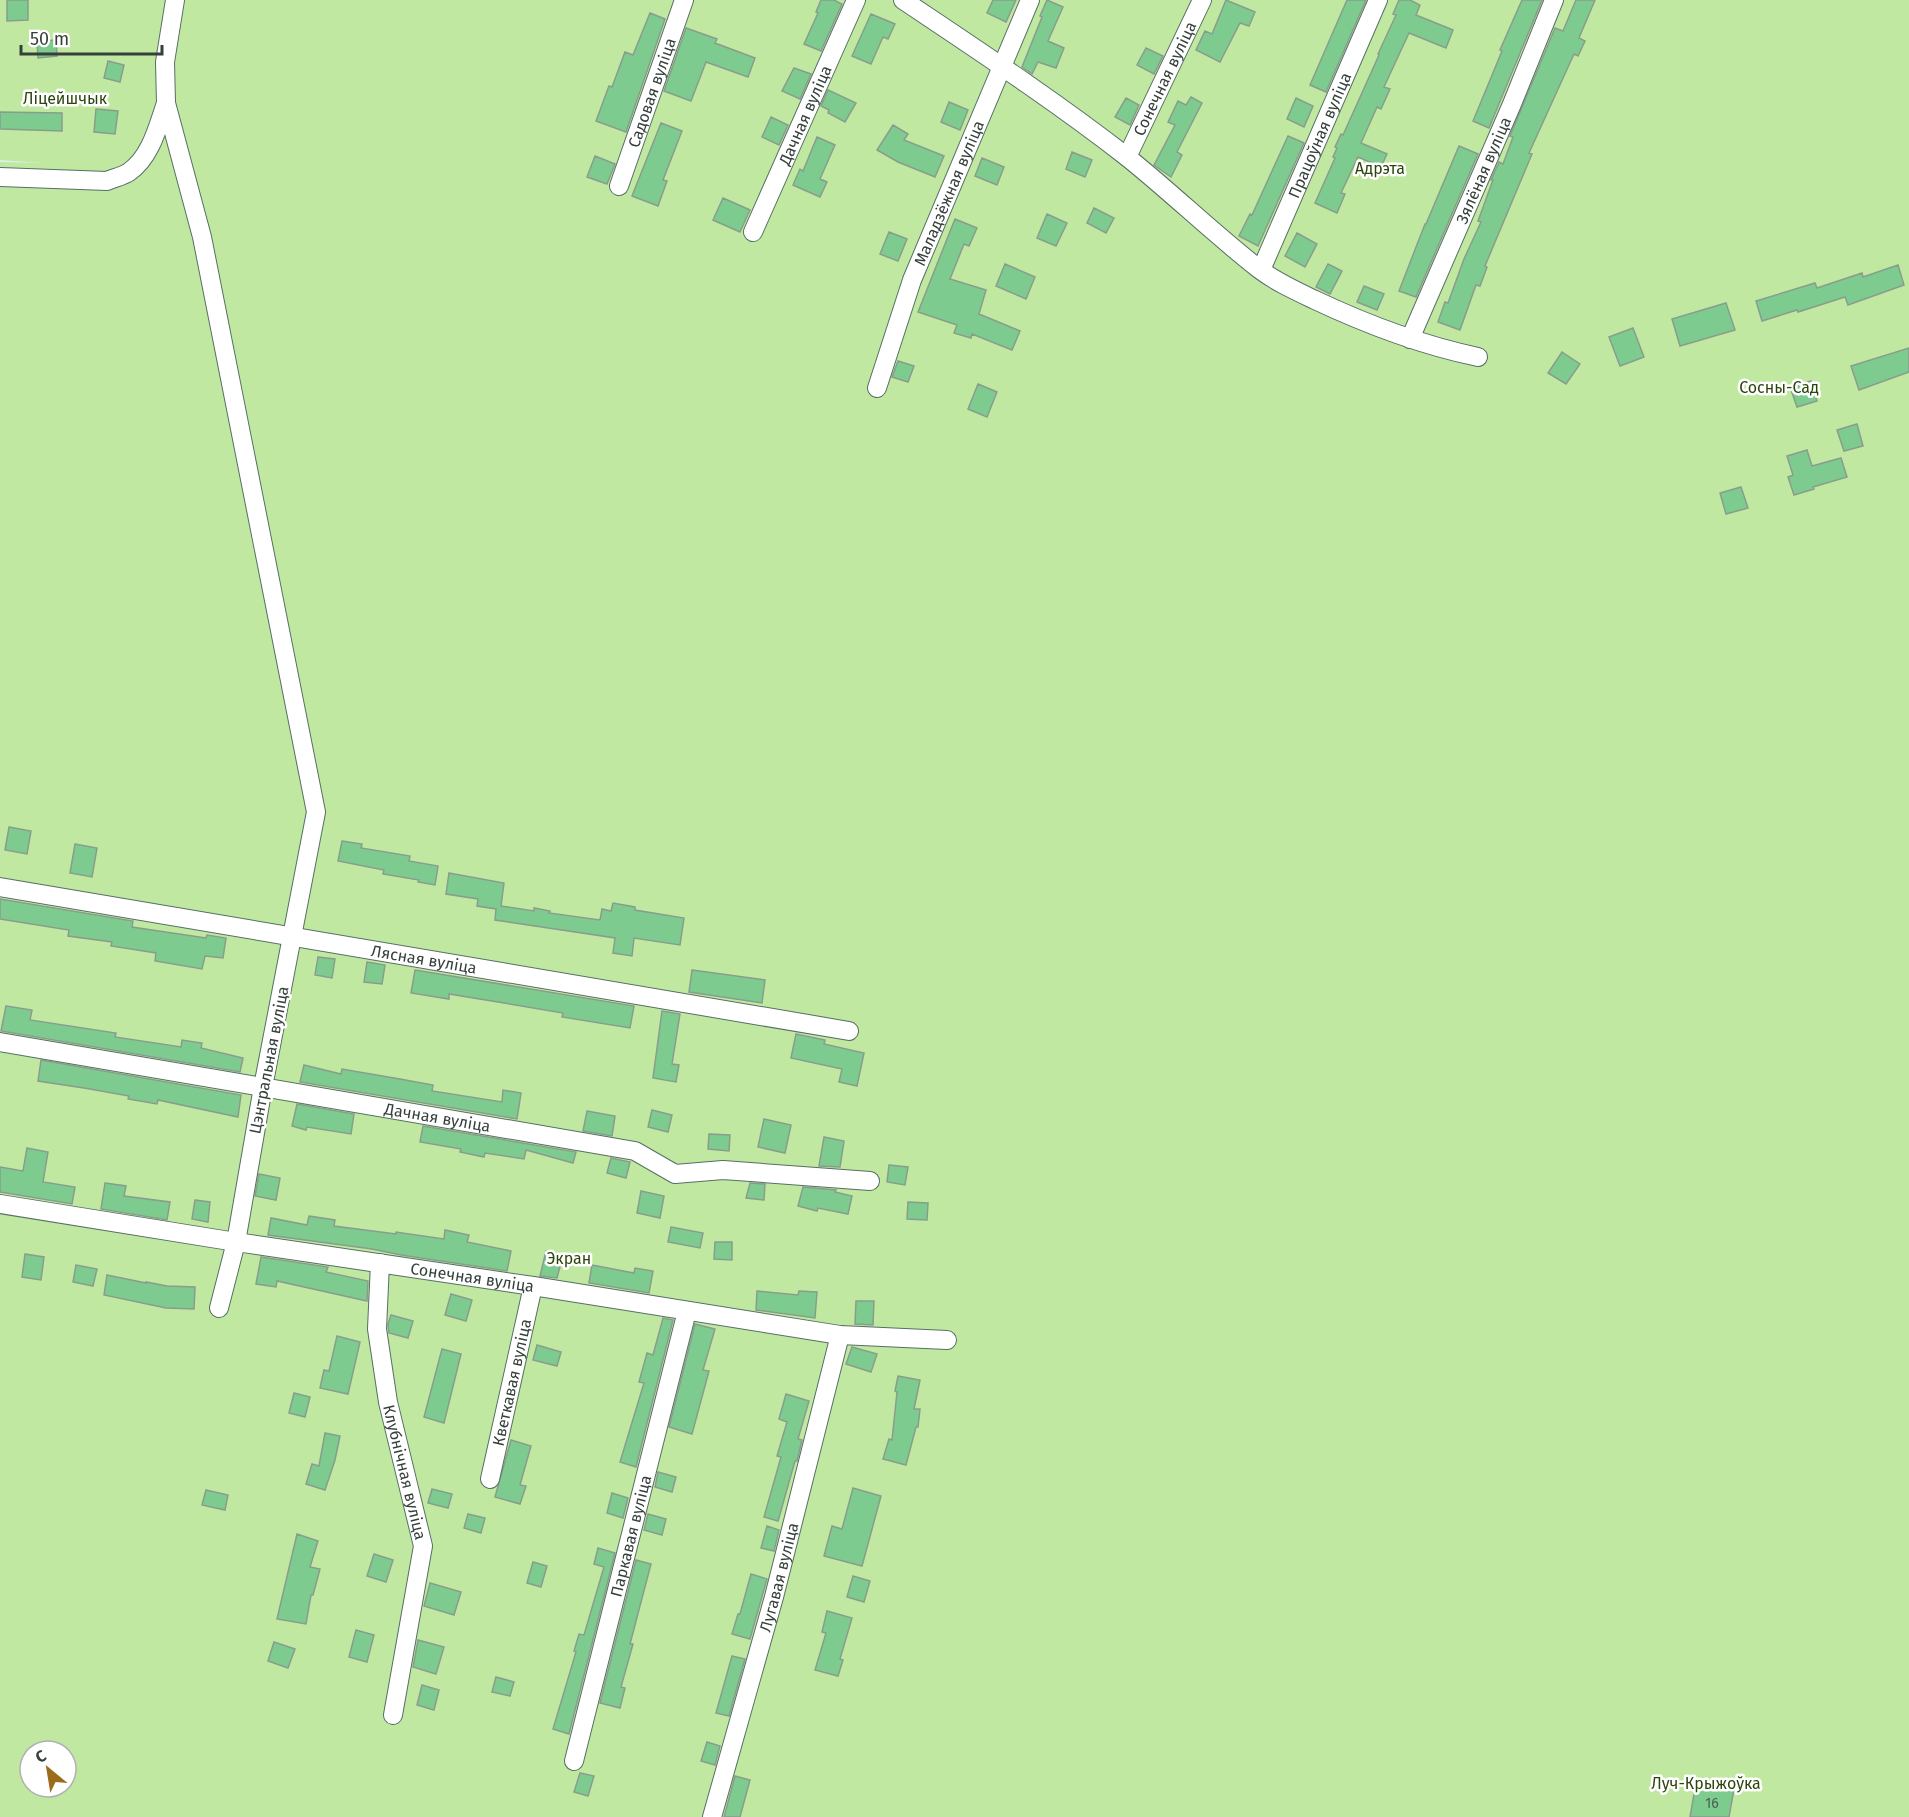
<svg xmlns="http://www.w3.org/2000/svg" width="1909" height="1817" font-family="'Fira Sans',sans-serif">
<rect width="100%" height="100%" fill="#d6f2e6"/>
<!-- green -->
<path fill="#c1e8a1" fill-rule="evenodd" d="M0,0H1909V1817H0V162L43,163L0,160ZM30,1751H66V1787H30Z"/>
<!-- building -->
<path fill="#7ecb90" stroke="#899d8d" stroke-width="1.5" d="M7,0H28V20L7,21Z
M821,0H834L842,4L821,51L804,44L818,13L816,12Z
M993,0H1016L1006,22L987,13Z
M1047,0L1063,7L1048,41L1064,48L1056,68L1038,62L1032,74L1022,67L1042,17L1040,16Z
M1226,0L1255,12L1249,26L1240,23L1220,62L1196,50L1205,31L1212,34Z
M1347,0H1366L1326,92L1310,85Z
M1399,0H1410L1420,5L1416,15L1453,30L1446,48L1409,33L1384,87L1390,89L1381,109L1377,107L1361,143L1387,154L1381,167L1358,157L1341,193L1345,194L1337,213L1315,203L1335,158L1333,157L1337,148L1335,147L1341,134L1343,135L1379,55L1378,54L1396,15L1393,14Z
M1522,0H1542L1489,128L1473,121L1502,51L1500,50Z
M1576,0H1595L1579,38L1585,41L1578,56L1574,54L1529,153L1532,154L1485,266L1487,267L1480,286L1476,285L1460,330L1438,322L1445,302L1448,303L1464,259L1481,222L1478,221L1493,180H1491L1499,162L1503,164L1513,137L1510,136L1555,28L1563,31Z
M650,13L665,19L626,132L596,121L609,86L612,87L625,52L633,55Z
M871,14L895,24L888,39L883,37L871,64L852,56Z
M686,28L717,39L715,43L755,58L748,77L706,62L691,101L664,91Z
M56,40L57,56L38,58L37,41Z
M1146,48L1163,56L1154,74L1137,65Z
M108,61L124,65L120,82L104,78Z
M794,68L811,74L800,99L782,91Z
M828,90L856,103L845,122L828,113L829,110L821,106Z
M1191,97L1202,103L1177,152L1182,155L1171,177L1154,165L1175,125L1168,122L1178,101L1186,105Z
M1126,98L1139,105L1130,125L1115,117Z
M1296,98L1313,106L1304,127L1287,119Z
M949,102L968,110L960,130L941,122Z
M96,109L118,111L115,134L94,132Z
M0,112L62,113V131L0,129Z
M771,117L788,125L779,145L762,137Z
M661,123L682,131L663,180L667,181L658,206L632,196Z
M893,125L908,134L904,140L944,156L935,177L898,162L877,150Z
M1288,136L1304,143L1258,246L1239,236L1250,214L1252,215Z
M817,137L835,145L820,179L827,182L820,197L793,185L800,169L803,171Z
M1459,146L1478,154L1416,297L1399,291L1425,224H1426Z
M1072,152L1092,160L1085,177L1066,169Z
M595,156L615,164L607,184L587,177Z
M982,158L1004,167L997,185L975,176Z
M723,198L750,210L740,232L713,220Z
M1094,208L1114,218L1106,233L1087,223Z
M1047,214L1067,223L1056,246L1037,238Z
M955,219L977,228L969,246L964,244L950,279L986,290L979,314L1020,331L1012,350L972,334L971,338L954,333L957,325L918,312Z
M889,232L907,239L898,261L880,254Z
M1297,233L1317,244L1305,267L1285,256Z
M1005,264L1035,277L1026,299L996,286Z
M1328,264L1342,271L1330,294L1316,287Z
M1898,265L1904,285L1848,305L1845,297L1798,312L1797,310L1762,321L1756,301L1815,283L1817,288L1862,273L1863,277Z
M1364,286L1384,294L1377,310L1357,302Z
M1726,303L1735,330L1680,346L1672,319Z
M1633,328L1644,357L1620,366L1609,337Z
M1909,348V372L1859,390L1851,366Z
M1562,352L1580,364L1566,384L1548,373Z
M898,361L914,366L908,382L892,377Z
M1811,381L1817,401L1797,407L1790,387Z
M978,384L997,392L987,417L968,409Z
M1857,424L1863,446L1844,451L1837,430Z
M1807,450L1812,466L1841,458L1847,477L1813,487L1814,489L1794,495L1788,477L1793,475L1787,456Z
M1741,487L1748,508L1726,514L1720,493Z
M9,827L31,831L27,854L5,850Z
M342,841L362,844L361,848L410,856L409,861L438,866L435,885L418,882L419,880L383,874L384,870L338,861Z
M75,844L97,848L92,877L70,873Z
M449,873L504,883L501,906L534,911V908L550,911L549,913L600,920L602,909L611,911L613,903L635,907V910L684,918L680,945L634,938L632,956L613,953L615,938L495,920L496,909L477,906L478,899L446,894Z
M0,899L133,921L132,927L206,938L207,935L226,938L223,958L205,956L202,969L155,961L156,953L111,946L112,942L68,936L69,930L0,919Z
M318,957L335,959L332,978L315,975Z
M367,962L385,965L382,984L364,982Z
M415,970L634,1006L630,1028L562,1017L563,1013L504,1003L449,994V999L411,993Z
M692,970L765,980L762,1003L689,992Z
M6,1006L32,1010L30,1020L116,1033L115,1037L181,1047L182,1040L202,1043L201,1048L243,1058L240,1072L1,1031Z
M662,1011L680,1014L672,1064L679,1065L676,1082L653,1078Z
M796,1034L825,1040L824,1044L864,1053L857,1086L839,1082L842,1069L791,1058Z
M41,1060L241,1095L238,1117L158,1100L157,1104L128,1099L129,1096L84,1088L38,1081Z
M304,1065L341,1074L342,1069L400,1079L433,1085L432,1091L502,1102L503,1090L521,1093L517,1119L300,1082Z
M297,1104L354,1114L351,1134L307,1127L306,1130L292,1126Z
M652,1110L672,1115L668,1132L648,1127Z
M587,1111L615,1116L612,1136L583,1131Z
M764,1119L791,1125L785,1153L758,1147Z
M423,1126L576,1152L573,1163L526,1150L524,1159L485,1153L484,1157L460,1152L461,1149L420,1142Z
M709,1134L730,1135L729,1151L708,1149Z
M824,1137L844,1141L840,1167L819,1166Z
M27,1148L48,1152L43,1182L75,1187L72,1204L0,1192V1167L23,1171Z
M611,1158L630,1162L626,1178L607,1173Z
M889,1165L908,1167L905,1185L887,1182Z
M259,1174L280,1178L276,1200L255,1196Z
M105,1183L126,1186L124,1196L170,1202L167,1220L101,1209Z
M750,1183L765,1184L764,1200L746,1198Z
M803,1187L836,1190L835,1192L852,1196L848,1214L818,1208L817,1211L798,1206Z
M641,1191L664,1196L660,1218L637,1213Z
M195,1200L210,1202L208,1222L192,1219Z
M908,1202L928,1203L927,1220L907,1219Z
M309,1216L335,1220L334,1226L396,1234V1232L444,1239L445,1230L469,1235L467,1242L511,1251L507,1271L401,1255L372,1249L268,1235L271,1218L307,1225Z
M671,1227L703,1233L700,1248L668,1242Z
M715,1242H732V1260L714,1259Z
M546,1251L563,1255L557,1278L540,1276Z
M25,1254L44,1257L41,1280L22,1277Z
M261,1257L328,1267L326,1272L368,1281L367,1301L277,1281L276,1287L256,1284Z
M76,1265L97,1269L93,1286L73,1282Z
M592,1265L634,1273L635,1268L653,1271L649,1293L589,1283Z
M107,1275L146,1283V1282L167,1286L195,1287L194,1309L166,1308L104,1295Z
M757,1291L798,1295L799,1291L817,1292L815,1318L756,1310Z
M451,1294L472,1300L466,1321L445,1315Z
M856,1301H874L873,1325L855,1324Z
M391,1315L413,1321L408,1338L389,1333L388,1324Z
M663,1318L673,1320L636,1467L620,1462L644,1383L639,1382L647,1353L653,1355Z
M695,1324L715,1329L703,1370L709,1371L692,1434L669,1427Z
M337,1336L360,1342L348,1394L320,1388L324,1370L329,1371Z
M537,1345L561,1352L557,1366L533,1360Z
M852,1347L877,1354L871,1372L846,1364Z
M442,1349L461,1354L444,1423L424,1417Z
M898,1376L920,1380L914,1409H920L918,1427H916L906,1465L883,1459L889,1439L892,1440L897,1392L895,1391Z
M294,1393L310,1397L305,1417L289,1413Z
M786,1394L809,1401L798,1439L802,1440L797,1461H795L778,1521L764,1517L781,1457L777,1456L787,1422L779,1419Z
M325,1433L340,1436L335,1460L325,1490L306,1484L312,1464L319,1466Z
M511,1440L531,1446L520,1485L526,1486L520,1504L495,1497Z
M658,1472L676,1477L672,1492L655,1487Z
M853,1488L881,1496L862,1566L824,1556L832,1526L842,1529Z
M432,1489L452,1494L448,1508L428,1503Z
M206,1490L228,1495L225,1510L202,1505Z
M612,1493L628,1498L623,1518L607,1513Z
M468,1514L485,1518L481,1533L464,1528Z
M648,1514L666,1519L662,1535L644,1530Z
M767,1526L779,1530L774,1551L761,1548Z
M297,1534L318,1541L310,1567L320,1569L313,1595H311L306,1624L277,1619Z
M598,1548L615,1553L569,1734L553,1729L576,1652L574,1651L579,1634L584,1635L604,1567L594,1564Z
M374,1554L393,1560L386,1582L367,1576Z
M636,1560L651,1564L630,1644H633L621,1687L625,1688L620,1708L600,1703Z
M533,1562L547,1566L541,1587L527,1583Z
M751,1574L767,1579L750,1639L732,1634L738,1614H740Z
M853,1576L870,1581L864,1602L847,1597Z
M430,1583L461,1592L454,1615L424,1606Z
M827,1611L852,1618L840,1659L843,1660L838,1676L815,1670L826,1633L822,1632Z
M356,1630L374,1635L367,1662L349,1657Z
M418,1640L444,1647L436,1674L413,1667Z
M274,1642L295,1649L288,1668L268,1661Z
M732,1656L745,1659L729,1716L716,1713Z
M496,1677L514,1682L510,1696L492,1692Z
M422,1685L439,1690L434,1710L417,1705Z
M707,1742L720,1746L715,1765L701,1761Z
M580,1773L594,1776L588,1796L574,1792Z
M735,1776L750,1780L740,1817H724Z
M1696,1782L1734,1789L1729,1817H1690Z"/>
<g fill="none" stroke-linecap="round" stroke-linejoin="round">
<defs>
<g id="minor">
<path d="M175,0L165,62L166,103L202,237L316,812L263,1087L236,1242L219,1308"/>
<path d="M903,0C979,51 1055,101 1127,157C1172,193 1214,234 1259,269C1276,282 1296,291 1315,300C1368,325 1421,345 1478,357"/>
<path id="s1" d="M1127,157L1202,0"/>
<path d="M0,177L107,181C114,178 123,176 129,172C151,157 158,126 166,103"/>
<path id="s2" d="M619,186L684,0"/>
<path id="s3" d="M753,232L856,0"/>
<path id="s4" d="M1261,270L1378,0"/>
<path id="s5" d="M1410,339L1512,104L1554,0"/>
<path id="s6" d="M877,388L912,280L1030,0"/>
<path id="s7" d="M0,887L849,1031"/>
<path id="s8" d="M0,1042L635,1151L675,1174L723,1170L870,1181"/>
<path id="s9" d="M0,1204L236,1242L533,1286L840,1335L947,1340"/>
<path id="s10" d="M380,1263L377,1329L388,1402L423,1546L393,1715"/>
<path id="s11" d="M490,1479L533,1286"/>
<path id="s12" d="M574,1761L687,1311"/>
<path id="s13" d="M712,1817L774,1597L840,1335"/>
</g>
</defs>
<!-- minor casing -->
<use href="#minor" stroke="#566f65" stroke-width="20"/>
<!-- minor -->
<use href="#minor" stroke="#fff" stroke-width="18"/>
</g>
<g text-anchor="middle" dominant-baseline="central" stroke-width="5" stroke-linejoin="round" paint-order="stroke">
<!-- number labels -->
<g font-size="14" fill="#476350">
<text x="1712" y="1803">16</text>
</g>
<!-- street labels -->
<g font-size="16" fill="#35403b" stroke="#fff">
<text stroke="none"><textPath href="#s1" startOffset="87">Сонечная вуліца</textPath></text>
<text stroke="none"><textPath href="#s2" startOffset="99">Садовая вуліца</textPath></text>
<text stroke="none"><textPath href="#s3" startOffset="128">Дачная вуліца</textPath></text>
<text stroke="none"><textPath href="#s4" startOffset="147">Працоўная вуліца</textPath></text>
<text stroke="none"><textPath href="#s5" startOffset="184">Зялёная вуліца</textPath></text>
<text stroke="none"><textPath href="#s6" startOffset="208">Маладзёжная вуліца</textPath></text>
<text stroke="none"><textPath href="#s7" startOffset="430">Лясная вуліца</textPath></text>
<text transform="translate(269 1060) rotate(-79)">Цэнтральная вуліца</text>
<text stroke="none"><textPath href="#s8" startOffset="444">Дачная вуліца</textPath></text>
<text stroke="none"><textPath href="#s9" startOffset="478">Сонечная вуліца</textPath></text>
<text stroke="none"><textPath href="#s11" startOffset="99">Кветкавая вуліца</textPath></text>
<text stroke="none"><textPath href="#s10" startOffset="212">Клубнічная вуліца</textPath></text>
<text stroke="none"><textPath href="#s12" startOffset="232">Паркавая вуліца</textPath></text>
<text stroke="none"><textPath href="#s13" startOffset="249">Лугавая вуліца</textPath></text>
</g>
<!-- park labels -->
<g font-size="16" fill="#2b450d" stroke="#fff">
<text x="65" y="98">Ліцейшчык</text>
<text x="1380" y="168">Адрэта</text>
<text x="1779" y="387">Сосны-Сад</text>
<text x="569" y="1258">Экран</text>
<text x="1706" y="1783">Луч-Крыжоўка</text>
</g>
</g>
<!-- north arrow -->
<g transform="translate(48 1769) rotate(330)"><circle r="28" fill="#ffffff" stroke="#aeb3b1" stroke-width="1.5"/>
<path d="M0-4.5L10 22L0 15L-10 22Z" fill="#9a6c1c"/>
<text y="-9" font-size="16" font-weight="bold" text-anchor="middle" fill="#35403b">С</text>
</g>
<!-- scale -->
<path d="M21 45v9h141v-9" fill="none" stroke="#35403b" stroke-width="3"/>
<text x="30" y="45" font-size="18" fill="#35403b" stroke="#ffffff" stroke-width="4.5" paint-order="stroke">50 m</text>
</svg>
